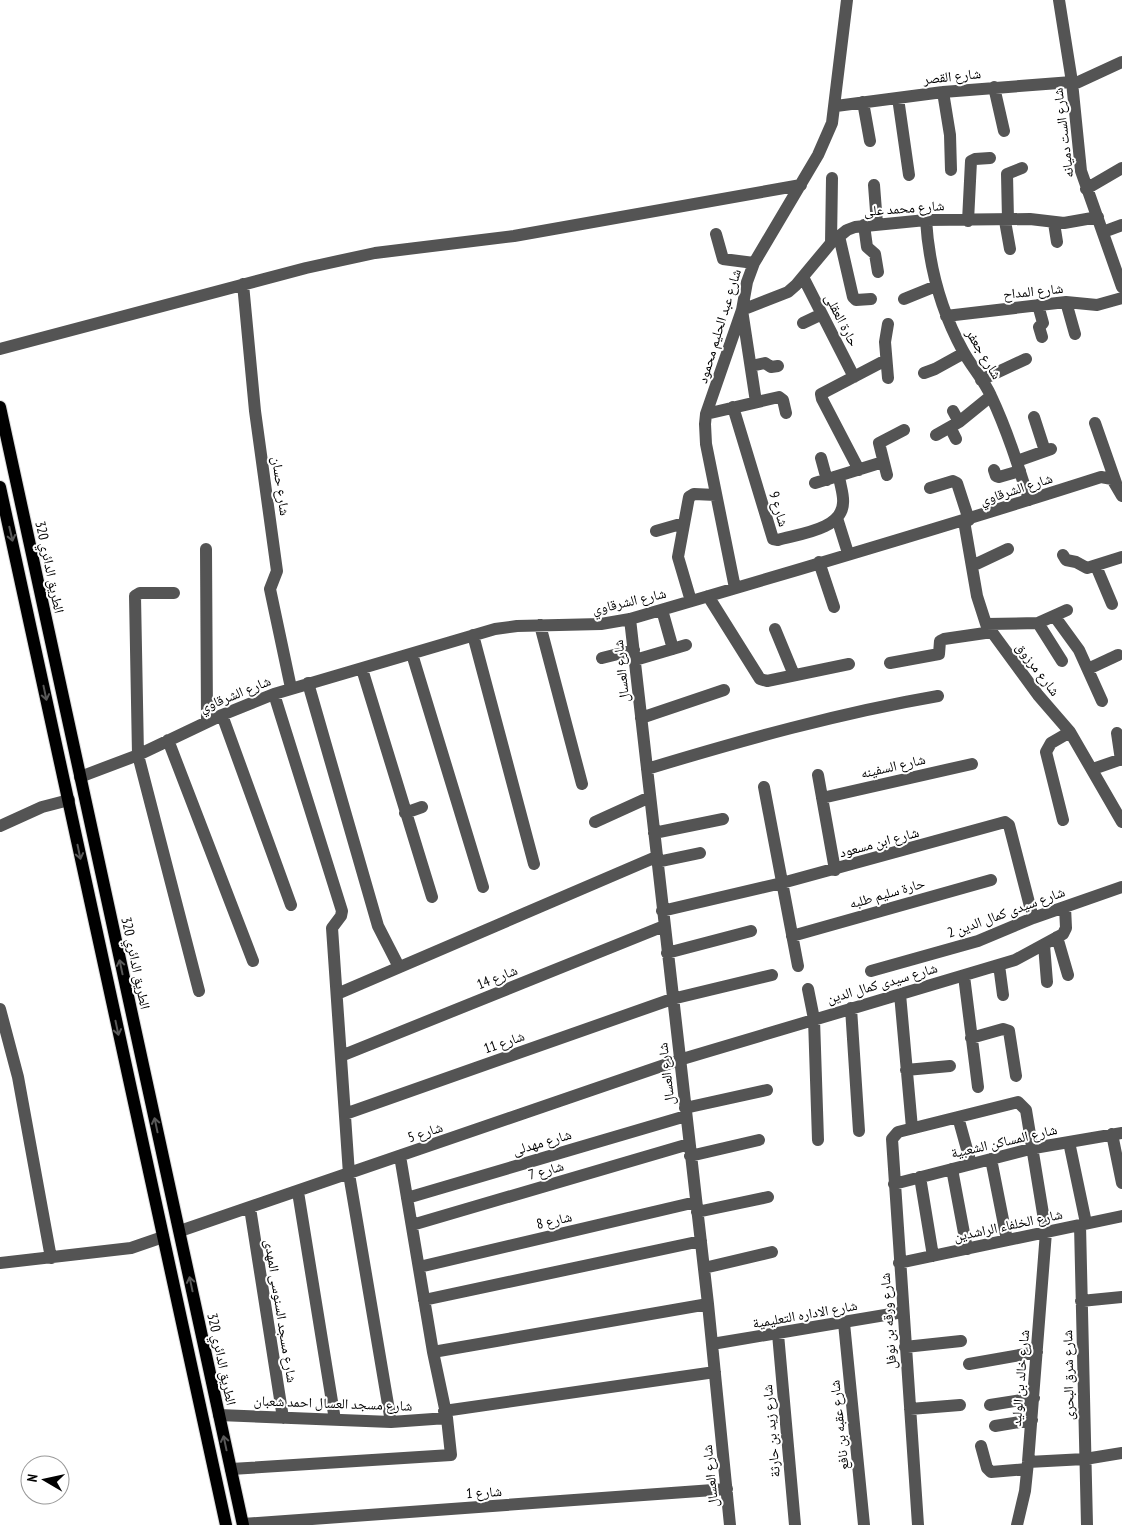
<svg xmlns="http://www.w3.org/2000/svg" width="1122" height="1525" font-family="'PT Sans Narrow','Noto Naskh Arabic',sans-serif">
<rect width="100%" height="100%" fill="#fff"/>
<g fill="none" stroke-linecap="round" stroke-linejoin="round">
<defs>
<path id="major" d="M0,407L243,1525
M0,487L226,1525"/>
</defs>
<!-- major casing -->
<use href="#major" stroke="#dbdbdb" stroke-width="14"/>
<!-- minor -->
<path stroke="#545454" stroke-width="12" d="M1059,0L1072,82L1081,171L1122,287
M1072,85L1122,62
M994,87L1004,131
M943,92L950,135L951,170
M898,98L909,175
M863,102L870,141
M836,106L943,92L1072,82
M874,185L877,224
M1086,189L1122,168
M926,220C929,267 940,309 963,351C971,366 984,380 991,396C1007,430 1018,465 1029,500
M1008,220L1007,174L1022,168
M968,221L971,161L975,159L990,158
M1005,221L1010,249
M1054,223L1057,242
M864,225L867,247L875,254L878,272
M1103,232L1122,225
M716,234L723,259L754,263
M839,236L853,297L856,300L871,299
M831,243L832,178
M803,277L854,377
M243,284L255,411L277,571L270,589L291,688
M904,299L936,286
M1066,302L1075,334
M1038,305L1043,323L1039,327L1042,337
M946,316L1066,302L1097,305L1122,298
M803,323L822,314
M0,349L306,268L375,253L514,236L801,185
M751,366L765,363L771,367L778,366
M924,373L935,369L964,353
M888,378L885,342L888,324
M981,380L1026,359
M756,402L742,310L788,292L796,285L831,243L847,230L855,227L926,220L1030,219L1064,223L1098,217
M733,407L773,539L778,540C798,534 842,530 843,503C844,495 840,485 839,476
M953,411L959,422
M706,414L779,397L783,400L786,413
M1034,417L1045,451
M1095,423L1116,483
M950,427L956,439
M936,435L959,422L991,396
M821,458L827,480
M1017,461L1051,449
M859,470L822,399L821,394L886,360
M994,470L996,476L999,477L1020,471
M887,475L879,443L904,430
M815,483L883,462
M930,488L953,481L957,483L969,520
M837,518L848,553
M964,521L977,596L986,624L1038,695L1070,732L1122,822
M656,531L684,523
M206,549L207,721
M1063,555L1066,560L1076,562L1087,568L1122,557
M819,562L834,607
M972,566L1008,549
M1096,566L1112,604
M735,588L706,444L705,424L706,414L742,310L747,282L754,263L818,155L832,123L847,0
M174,593H140L135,596L138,755L199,991
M708,596L760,679L767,681L849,664
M691,601L678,557L689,497L694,494L716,495
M662,610L673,649
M1055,617L1079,650L1102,701
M630,619L708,1304L730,1525
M1038,623L1062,661
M986,624L1038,623L1067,610
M540,625L582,784
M775,629L794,675
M473,635L534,864
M412,654L483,887
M602,658L634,650
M635,660L686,645
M890,663L939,654L940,641L944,639L992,632
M362,669L432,897
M1088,669L1118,655
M308,683L378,926L399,967
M274,694L342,911L341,916L332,928L349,1174L391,1422
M222,715L291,905
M641,718L724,690
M1117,733L1121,760
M168,740L253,961
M647,769C743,740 839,713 938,696
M1093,769L1122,759
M818,775L835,870
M80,777L138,755L222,715L274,694L495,629L517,626L601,624L630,619C788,573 945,527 1101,477L1112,479L1122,496
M764,787L798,966
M822,798L972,764
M405,813L422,807
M1063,820L1046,752L1051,743L1070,732
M595,822L650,797
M0,826L42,807L69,800
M654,833L723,819
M657,862L700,853
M662,911L782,883L1005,822L1009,825L1033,918
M792,936L991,880
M1057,937L1068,975
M1044,945L1047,982
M667,953L751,931
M999,965L1003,995
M871,971L978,941L1033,918L1122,887
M964,976L978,1087
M808,989L814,1019L818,1140
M337,994L656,857
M900,994L912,1128
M851,1008L859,1131
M0,1009L18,1077L51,1258
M971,1038L1003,1029L1009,1031L1016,1076
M341,1056L664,926
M906,1070L950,1066
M685,1108L767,1090
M345,1114L672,999L772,975
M958,1117L971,1164
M1112,1134L1122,1183
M1069,1142L1086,1223
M690,1156L759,1140
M991,1159L1007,1240
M952,1169L967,1249
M920,1177L933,1256
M894,1184L1034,1148L1122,1133
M298,1192L335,1420
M407,1198L686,1116
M250,1208L283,1418
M697,1212L768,1197
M412,1225L689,1144
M1080,1225L1087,1525
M180,1231L679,1060L1015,960L1063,934L1066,928L1065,907
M0,1263L131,1248L163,1237
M899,1263L1122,1216
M419,1267L696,1202
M704,1268L772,1252
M424,1300L701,1241
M1081,1301L1122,1297
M844,1323L864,1525
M778,1334L795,1525
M712,1344L903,1312
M905,1347L961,1341
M433,1352L708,1304
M969,1364L1037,1352
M990,1405L1034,1398
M910,1409L960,1405
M444,1411L715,1372
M219,1415L391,1422L447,1418
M995,1426L1032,1420
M981,1446L987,1468L991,1472L1027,1469
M1028,1462L1085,1459L1122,1453
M231,1469L451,1455L447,1418L433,1352L400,1156
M243,1524L727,1489
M918,1525L892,1139L898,1132L1018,1102L1026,1110L1046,1232L1028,1462L1025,1491L1017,1525"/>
<!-- major -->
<use href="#major" stroke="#000" stroke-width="12"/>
</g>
<!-- one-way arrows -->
<defs><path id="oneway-shaft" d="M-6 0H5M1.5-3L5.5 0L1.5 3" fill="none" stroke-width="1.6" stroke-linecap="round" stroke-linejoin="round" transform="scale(1.25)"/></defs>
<g stroke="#595959">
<use href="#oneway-shaft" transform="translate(11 534) rotate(77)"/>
<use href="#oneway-shaft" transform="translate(45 693) rotate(78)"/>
<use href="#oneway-shaft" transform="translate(79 852) rotate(78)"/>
<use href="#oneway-shaft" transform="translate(121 967) rotate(-102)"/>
<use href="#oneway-shaft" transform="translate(117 1028) rotate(78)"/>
<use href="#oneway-shaft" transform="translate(156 1125) rotate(-102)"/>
<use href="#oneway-shaft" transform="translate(191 1284) rotate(-102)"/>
<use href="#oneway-shaft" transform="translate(225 1443) rotate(-102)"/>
</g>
<g text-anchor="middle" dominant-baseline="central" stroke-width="4" stroke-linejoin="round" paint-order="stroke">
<!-- street labels -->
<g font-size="14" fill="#000" stroke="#fff">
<text transform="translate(952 76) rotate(-6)">شارع القصر</text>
<text transform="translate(1063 133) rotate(-97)">شارع الست دميانه</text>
<text transform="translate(904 208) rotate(-4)">شارع محمد على</text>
<text transform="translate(1033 291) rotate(-6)">شارع المداح</text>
<text transform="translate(842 320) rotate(63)">حارة العقلى</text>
<text transform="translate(719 326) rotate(-73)">شارع عبد الحليم محمود</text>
<text transform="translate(984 354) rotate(59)">شارع جعفر</text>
<text transform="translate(281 486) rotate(82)">شارع حسان</text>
<text transform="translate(1016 489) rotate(-18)">شارع الشرقاوي</text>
<text transform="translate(779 509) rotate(73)">شارع 9</text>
<text transform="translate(50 567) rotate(78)">الطريق الدائري 320</text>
<text transform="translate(629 601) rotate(-13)">شارع الشرقاوي</text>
<text transform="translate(1038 669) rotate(53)">شارع مرزوق</text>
<text transform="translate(621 671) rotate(-96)">شارع العسال</text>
<text transform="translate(235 694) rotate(-22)">شارع الشرقاوي</text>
<text transform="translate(893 766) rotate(-13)">شارع السفينه</text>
<text transform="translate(879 842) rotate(-15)">شارع ابن مسعود</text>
<text transform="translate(887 893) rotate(-16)">حارة سليم طلبه</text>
<text transform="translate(1006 912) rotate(-20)">شارع سيدى كمال الدين 2</text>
<text transform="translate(136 963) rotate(78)">الطريق الدائري 320</text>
<text transform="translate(497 977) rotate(-22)">شارع 14</text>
<text transform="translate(882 983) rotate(-16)">شارع سيدى كمال الدين</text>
<text transform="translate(504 1042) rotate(-19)">شارع 11</text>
<text transform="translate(666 1074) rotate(-97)">شارع العسال</text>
<text transform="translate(425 1132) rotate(-19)">شارع 5</text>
<text transform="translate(1004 1141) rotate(-13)">شارع المساكن الشعبية</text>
<text transform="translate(542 1142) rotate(-16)">شارع مهدلى</text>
<text transform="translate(546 1170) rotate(-16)">شارع 7</text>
<text transform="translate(554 1220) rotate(-13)">شارع 8</text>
<text transform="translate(1008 1225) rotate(-12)">شارع الخلفاء الراشدين</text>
<text transform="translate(281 1311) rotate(81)">شارع مسجد السنوسى المهدى</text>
<text transform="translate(805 1314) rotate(-10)">شارع الاداره التعليمية</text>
<text transform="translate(888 1321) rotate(-94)">شارع ورقه بن نوفل</text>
<text transform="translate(222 1359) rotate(78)">الطريق الدائري 320</text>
<text transform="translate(1068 1375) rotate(-91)">شارع شرق البحرى</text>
<text transform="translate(1020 1378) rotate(-85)">شارع خالد بن الوليد</text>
<text transform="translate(333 1403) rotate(2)">شارع مسجد العسال احمد شعبان</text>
<text transform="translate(839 1425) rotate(-96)">شارع عقبه بن نافع</text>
<text transform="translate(771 1431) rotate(-95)">شارع زيد بن حارثة</text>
<text transform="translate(710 1476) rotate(-96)">شارع العسال</text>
<text transform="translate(484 1492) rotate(-4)">شارع 1</text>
</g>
</g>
<!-- north arrow -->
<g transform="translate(45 1480) rotate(279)"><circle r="24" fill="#ffffff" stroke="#999999"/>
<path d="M0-4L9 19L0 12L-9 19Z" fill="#000000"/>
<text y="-8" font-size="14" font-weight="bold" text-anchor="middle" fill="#000000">N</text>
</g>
</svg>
